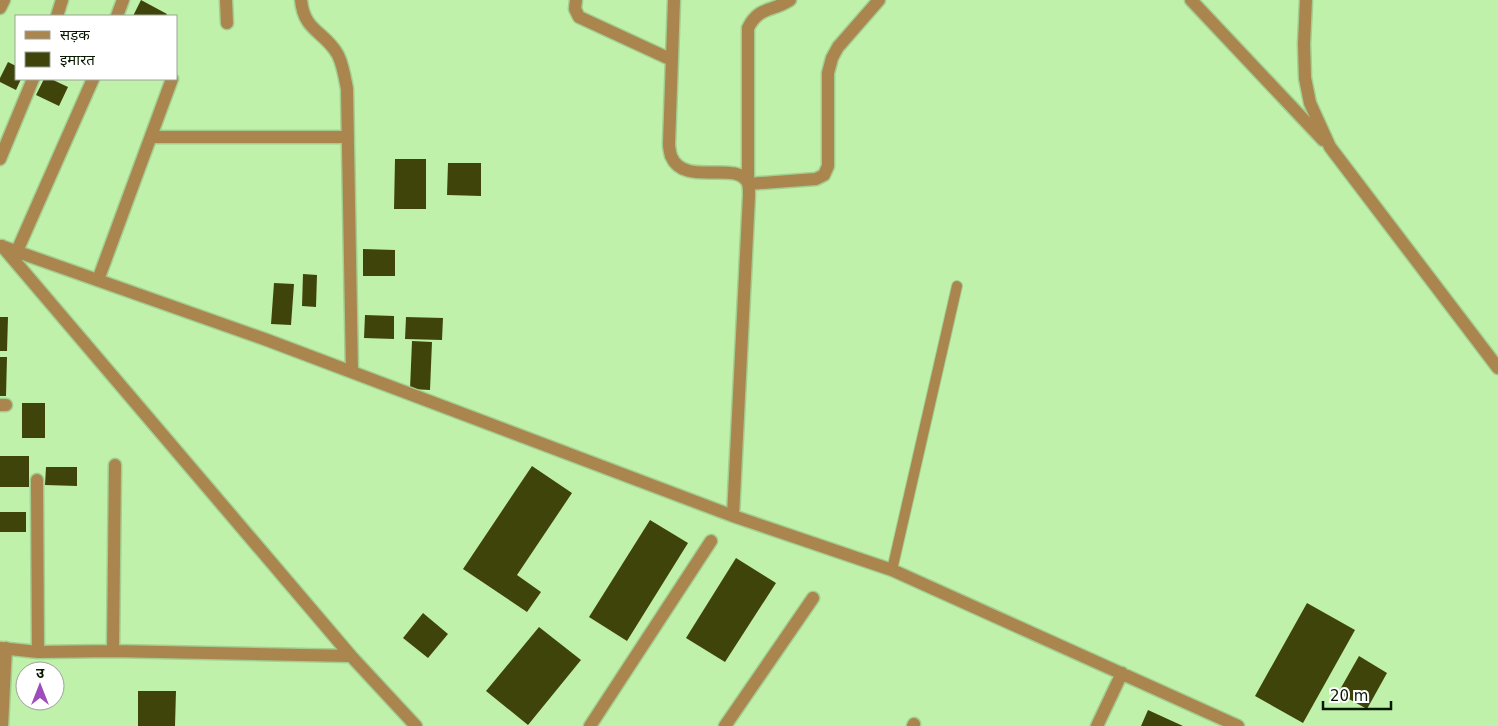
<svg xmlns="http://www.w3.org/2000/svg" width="1498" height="726" font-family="'DejaVu Sans','Noto Sans Devanagari',sans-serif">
<rect width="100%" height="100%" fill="#c0f1ab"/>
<!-- building -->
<path fill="#3f450a" d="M141,0L167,14L166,16H133Z
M8,62L16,66V79H21L16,90L0,82V78Z
M44,79H51L68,87L59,106L36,95Z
M395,159H426V209H394Z
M448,163H481V196L447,195Z
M363,249L395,250V276H363Z
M303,274L317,275L316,307L302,306Z
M274,283L294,284L291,325L271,324Z
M365,315L394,316V339L364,338Z
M0,317H8L7,351H0Z
M406,317L443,318L442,340L405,339Z
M412,341L432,342L430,390L410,389Z
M0,357H7L6,396H0Z
M22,403H45V438H22Z
M0,456H29V487H0Z
M532,466L572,493L517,575L541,592L527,612L463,569Z
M46,467H77V486L45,485Z
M0,512H26V532H0Z
M650,520L688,543L627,641L589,617Z
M736,558L776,583L725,662L686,638Z
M1307,603L1355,630L1303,723L1255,696Z
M423,613L448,634L428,658L403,638Z
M539,627L581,660L528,725L486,691Z
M1359,656L1387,673L1367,709L1338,693Z
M138,691H176L175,726H138Z
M1148,710L1183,726H1141Z"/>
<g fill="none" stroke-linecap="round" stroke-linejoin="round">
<defs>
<path id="lane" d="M892,570L957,286"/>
<path id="street" d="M226,0L227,23
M301,0C304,32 325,31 338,55C343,65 345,78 347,89L352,372
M576,0L575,9L579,17L672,60
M674,0L669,144C669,147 670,152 671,156C684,188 736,159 748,183C749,186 749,191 749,195L733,516
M790,0C772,12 759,6 748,28V184L816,179L824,175L828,166V73L832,58L838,47L879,0
M1191,0L1323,140
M1306,0L1304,44L1305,78L1310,103L1330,147L1498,368
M0,8L4,0
M57,16L62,0
M117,16L123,0
M151,137H348
M0,159L33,79
M1,246L267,340L733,516L892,570L1238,726
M2,246L351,656L416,726
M17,251L93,79
M98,280L172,79
M0,405H6
M37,480L38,652
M0,648L38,652L113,651L351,656
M113,651L115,465
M2,726L6,648
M590,726L711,541
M725,726L813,598
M913,726L914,724
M1097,726L1122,673"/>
</defs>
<!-- lane casing -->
<use href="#lane" stroke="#a3ce90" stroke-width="12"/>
<!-- street casing -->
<use href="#street" stroke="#a3ce90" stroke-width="15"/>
<!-- lane -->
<use href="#lane" stroke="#aa854d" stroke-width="10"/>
<!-- street -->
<use href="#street" stroke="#aa854d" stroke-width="12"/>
</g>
<!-- legend -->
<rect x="15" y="15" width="162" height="65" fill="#ffffff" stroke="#9ca399"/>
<rect x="25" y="31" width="25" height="8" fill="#aa854d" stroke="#9ca399"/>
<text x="60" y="40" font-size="15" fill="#081901">सड़क</text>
<rect x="25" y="52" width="25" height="15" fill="#3f450a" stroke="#9ca399"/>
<text x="60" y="65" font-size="15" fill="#081901">इमारत</text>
<!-- north arrow -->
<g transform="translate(40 686)"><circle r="24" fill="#ffffff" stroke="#9ca399"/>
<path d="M0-4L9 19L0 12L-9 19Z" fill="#9e4cbc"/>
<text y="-8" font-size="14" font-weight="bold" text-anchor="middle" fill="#081901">उ</text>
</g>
<!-- scale -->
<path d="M1323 701v8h68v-8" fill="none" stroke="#081901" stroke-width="2.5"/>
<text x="1330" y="701" font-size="15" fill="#081901" stroke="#ffffff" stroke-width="4" paint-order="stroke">20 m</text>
</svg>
